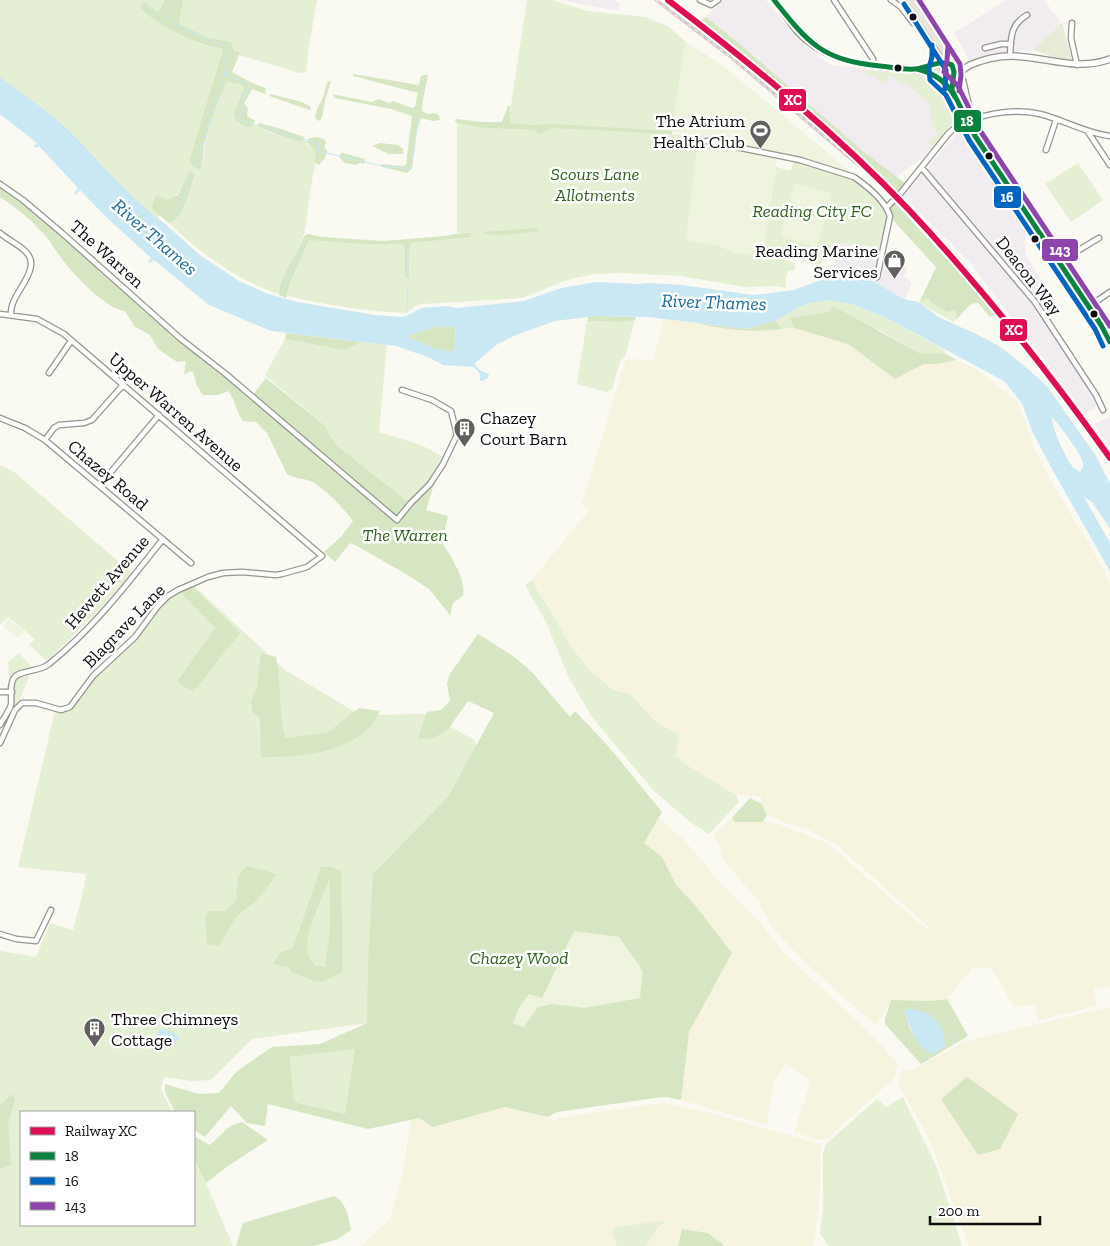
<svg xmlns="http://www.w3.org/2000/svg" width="1110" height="1246" font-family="'Zilla Slab',serif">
<rect width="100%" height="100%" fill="#faf9f2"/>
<!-- industrial -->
<path fill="#f1ecef" d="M561,0H614L620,4L619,10H612Z
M722,0H766L797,39L822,59L833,65L923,77L948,98L956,113V118L923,158L895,177L864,152L741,45L706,17Z
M1006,0H1044L1059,20V24L1032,51H1015V54L1005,53L970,61L954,33Z
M960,130L1025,230L1026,256L1051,295L1035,307L1099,404L1086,414L967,259L903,196Z
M840,243L880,247L885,249L884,254L900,259L899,264L907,268L904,277L912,282L905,299L876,283L873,281L874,277L833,271Z
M1110,417V447L1094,424Z"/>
<!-- farmland -->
<path fill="#f6f3df" d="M664,319L697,323L718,328L766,331L794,328L848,344L895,379L924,364H936L957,360L977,370L1016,400L1025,421L1034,448L1058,493L1099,561L1110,585V987L1094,989L1096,1006L1039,1020L1034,1005L1014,1007L992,968H972L947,999L931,1001L891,1000L876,1026L806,963L773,929L759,902L722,858V850L713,836L732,818L735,822L755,821L778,824L827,843L926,929L930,928L838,846L809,830L782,822L767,815L762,804L761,796L736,795L690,767L674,755L679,735L655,721L630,694L613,690L598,676L594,675L571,647L549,606L539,594L532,580L590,509L582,504L626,359L653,360Z
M658,818L685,841L724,887L760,923L786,955L861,1025L885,1049L897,1064L895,1075L893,1079L828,1138L819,1140L794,1132L811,1081L786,1063L773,1083L767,1125L681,1100L689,1032L732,953L694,904L676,885L662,858L644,843Z
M1110,1007V1246H969L929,1138L899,1085L901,1072L904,1070H912L966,1041Z
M663,1103L706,1112L820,1144L821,1147L820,1155L819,1206L813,1246H725L708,1233L682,1229L678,1246H361L390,1219L403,1173L411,1120L419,1118L433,1127L505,1107L548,1117L555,1122L557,1118Z"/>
<!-- green -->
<path fill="#e5efd3" d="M0,0H165L158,12L143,1L140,8L201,44L223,49L189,161L192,166L203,165C204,136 215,109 226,82L240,84L244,87L234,113L252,127L253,125L271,133L308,141L307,143L316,152L314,162L316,163C307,193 310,228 296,256C290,269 279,279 279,294C238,281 200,253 169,223L184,207L194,173C181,188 169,203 157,219L118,182L69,130L48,112L0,77Z
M183,0H317L308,52L306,72L300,73L239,55L240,53L233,50L230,42L209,38L179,24Z
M527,0H552L587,11L646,17L667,26L683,39L685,41L672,134L691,135L708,139L707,142L699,141L713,243L735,253L772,256L795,263V270L789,271L786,275V288L776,286L745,287L681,276L620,273L595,274L570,279L522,298L422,304L415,306L407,313C367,312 326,304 287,296L291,281L310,237L324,240L406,242L410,273V243L471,236L463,233H457V123C489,128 520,132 552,128L508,125Z
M862,70C881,72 900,72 918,75C931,78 956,104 956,118L931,149L928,141L938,135L930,124L933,122L930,117L931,115L930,104L905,82L902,85L891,75L883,84L873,75L870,77Z
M794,161L853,180L859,183L886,212L887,218L880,247L840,243L837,254L825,253L821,265L763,251L776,167L791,171Z
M1078,163L1103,200L1071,222L1045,184Z
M928,298H930L932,303L947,312L954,309L956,312L954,322L919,303L920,301Z
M827,300L851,304L885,317L945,350L944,353L921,354L879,330L828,312L791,318L794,328L782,329L776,320L806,304Z
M635,320L625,357L620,361L612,389L606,392L577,384L587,321L622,322Z
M285,339L344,350L362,342L387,345L379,432L421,445L444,457L431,481L408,503L336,445L324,425L265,375Z
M0,465L13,471L132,573L104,605L47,661L29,645L35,639L8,617L0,625Z
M532,580L539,594L548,606L571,647L594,675L597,676L613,690L630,694L655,721L679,735L675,756L690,767L736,795L739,802L709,834L690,822L653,790L592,717L569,678L546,622L525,585Z
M193,585L285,670L360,715L428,714L474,740L485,762L367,1023L252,1039L211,1080L192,1081L164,1077L161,1089L172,1112H21V1225H194V1159L206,1183L233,1246H0V951L36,957L50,923L73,930L83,893L86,874L18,867L55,711H66L72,707L86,687L175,593Z
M19,653L33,668L18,672L10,682L8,662Z
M28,674L29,677L21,696L15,705L12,703L15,679L20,675Z
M356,1049L345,1114L294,1102L290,1057Z
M903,1097L937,1168L962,1246H829L820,1234L823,1210V1155L825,1145L877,1099L886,1107Z
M659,1221L664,1223L659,1226L645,1246H617L612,1232L614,1228Z"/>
<!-- forest -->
<path fill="#d6e6c2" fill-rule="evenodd" d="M165,0H183L179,24L209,38L231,42L233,50L240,53L232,72L252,83L266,88L265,94L252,89L244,104L248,108L247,116L255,121L252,127L244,126L236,121L234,113L244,87L240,84L226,82C218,102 210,122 205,142C202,152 204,161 200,170L192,166L189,161L223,49C216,47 207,46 200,43C179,35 156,23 140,8L143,1L158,12Z
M706,17L741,45L864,152L905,183L898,192L792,93L700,20Z
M353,74L419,85L421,76L424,75H428C426,87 422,99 422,111L428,114L435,113L439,115L440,120L433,121L421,118L417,130L412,169L407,173L382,167L381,164L403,166L406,164L412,116L391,109L335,98L332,94L372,102L378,99L389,103L393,101L412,108L415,107L418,93L353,76Z
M328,81L331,82L325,100L322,118L319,121L315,118C316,110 319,105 323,98C325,93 325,87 328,81Z
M271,94L302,102L311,107L310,110L269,96Z
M508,106H510V123L529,125L552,124L670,131H672L671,134L553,128L538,134L534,130L484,128L457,123L455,121L456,119L482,122H502Z
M259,123L278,128L304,137L303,141H297L257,127Z
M316,137L324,139L326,143L324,147L327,151L325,158L319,165L314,162L316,152L307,142L309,138Z
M380,143L398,145L403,149V154H389L372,146Z
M343,153L365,159L364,164L360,163L356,165L345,163L340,158V154Z
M190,171L194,173V176C189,191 185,217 169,223L153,210L152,206L156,195L167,200L178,195Z
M0,186L22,202L251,397L266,378L324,425L336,445L408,502L434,484L426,510L448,516L442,542C451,558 466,577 463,596L453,603L450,615L429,589L406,574L357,546L350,543L335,562L324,552L341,537L353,521C344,509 323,486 310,481C302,478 295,479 287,474L267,433L256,422L243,421C235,410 236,401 228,391L218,395H203L197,386L193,371L184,374L186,361L177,362L158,349L150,335L134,326L125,311C109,311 75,276 65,263C56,252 50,239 39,229C28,217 14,206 0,197Z
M894,202L978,293L995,314L990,317L978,303C967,302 964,315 955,320L956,312L954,310L947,312L932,303L928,298L920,301L936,267L891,218V208Z
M537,228L538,231C520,234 502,236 484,234L485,232Z
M463,233H471V237L410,243L409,278H405V247L403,244H365L309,240L291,281L286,298L279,295C279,274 298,257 304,236L308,234L322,237L384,241L444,236Z
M832,307L842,311L921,354L944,353L957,360L936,364H924L895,379L848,344L794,328L790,318L828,312Z
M596,316L636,317L635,320L622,322L587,321L588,317Z
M776,320L782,329C753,333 724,330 697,323L748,329Z
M438,326L455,327L456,344L454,351C437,353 424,344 409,337L410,335Z
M286,333L362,342L344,350L285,339Z
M194,588L240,633L193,692L177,682L215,628L180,592Z
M478,634L513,656L531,671L570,717L575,711L609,747L662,812L644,843L662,857L676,885L694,904L732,953L689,1032L681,1100L667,1097L655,1098L557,1112L548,1117L505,1107L433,1127L419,1118L368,1129L268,1104L265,1126L247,1123L231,1106L205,1137L194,1130V1112H175L165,1092V1084L199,1094L219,1093L237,1071L272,1047L320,1044L367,1023L368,965L373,874L448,797L494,713L468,701L449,728L433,739L418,738L427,712L441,710L450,701L447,684L450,674ZM355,1049L345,1114L294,1102L290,1057Z
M261,653L276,657C282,683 278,711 285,738L327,733L359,708L380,711C376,717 373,726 367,730C339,755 297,757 261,757L260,718L253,713L251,701L257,687Z
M750,798L762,804L767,815L763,822H735L732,818Z
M247,866L277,874L258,899L236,917L219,946L207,944L205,918L208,911H225L236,901L238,876Z
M321,867H332L341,871L343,971C315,988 319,982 290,971L289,967L273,964L281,952L293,948ZM330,878V929L325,967L316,966C311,961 307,956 307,949C306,930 323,896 330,878Z
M947,999L968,1036L921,1064L885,1024V1019L891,1000L931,1001ZM912,1009L925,1050L910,1029L905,1013L907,1010Z
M967,1077L1018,1114L1000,1149L978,1155L941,1099Z
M11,1094L15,1099L8,1124L11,1165L0,1169V1106Z
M242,1122L268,1140L228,1166L206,1183L194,1159V1136L210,1145L230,1126Z
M334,1196C346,1202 349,1218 351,1230L338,1239L314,1246H236L243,1223Z
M682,1229L708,1233L725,1246H678Z"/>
<!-- cemetery -->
<path fill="#e7ebd7" d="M1062,22L1072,61L1054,59L1049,55L1033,50Z"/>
<!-- pitch -->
<path fill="#eef4dd" d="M685,41L726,68L848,170L847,173L832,168L778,153L763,255L735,253L715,244L713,245L686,240L698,141L707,142V139L672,131Z
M795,183L832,194L817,247L780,237Z
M8,619L24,631L18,638L3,626Z
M574,931L619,937L643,971L640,998L584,1008L553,1004L538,1007L524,1027L513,1023L518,1009L529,994L542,998Z"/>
<!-- water -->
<path fill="#cae8f3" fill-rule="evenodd" d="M0,77L48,112L69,130L118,182L153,215L164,223L200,255L239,281L268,294L297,302L375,315L401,317L406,316L422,308L447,306L457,308L524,301L561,288L597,282L639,284L649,283L682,285L753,295L794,290L821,280L840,277L873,281L904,299L918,302L940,318L976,334L999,346L1020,362L1047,386L1096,456L1110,484V528L1092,502L1084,497L1110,543V571L1052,469L1032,431L1022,403L1004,381L885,317L851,304L827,300L806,304L776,320L748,329L648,317L596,316L555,321L516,335L496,345L474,364L481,371L489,374L488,378L482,381L480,380V374L474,367L443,365L428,357L396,346L271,331L209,305L154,260L150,263L148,262L151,258L105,216L80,190L76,195L74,193L78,188L39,146L36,148L34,146L37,143L0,114ZM438,326L455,327L456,344L454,351C439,353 422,343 409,337L410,335ZM1052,417C1059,425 1083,455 1083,464C1083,468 1082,469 1080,472C1079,471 1074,468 1073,467C1066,459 1051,426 1052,417Z
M912,1009C934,1012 946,1025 945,1047L932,1054C916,1046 911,1029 905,1013L907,1010Z
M164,1029L177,1034L179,1039L175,1044L164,1042L156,1044L154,1042L159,1030Z"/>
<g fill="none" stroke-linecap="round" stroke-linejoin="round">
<!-- stream -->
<path stroke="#cae8f3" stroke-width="1" d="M142,3L192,33L227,46L228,56L224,77L195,167
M225,74L248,83L239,120L296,137
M300,138L319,143L318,151L382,166L411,169L419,115
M169,222L181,205L192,173
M408,282V242
M281,295L303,244
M407,312L408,287"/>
<defs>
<path id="minor" d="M700,0L711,5L718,0
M834,0L873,59L874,66
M891,0L901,7L913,23
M1072,23L1071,38L1077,65
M985,48L1001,44H1011
M1010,56C1011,38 1010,25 1027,15
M963,80L970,110L977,117
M967,122C989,112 1016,109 1040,114C1064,120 1085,133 1110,136
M1088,132L1110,165
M707,141L800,160L854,177C867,186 885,201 890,216L877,277
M1046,150L1056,120
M922,168L1035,302L1096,395L1103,410
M0,184L23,200L62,233L181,339L227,375L397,520L410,504L430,484L443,464L457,435L451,411L432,400L402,390
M900,194L948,134L959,124L966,119
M887,207L893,201
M0,233C8,240 18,244 25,251C42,266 18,288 13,303C11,307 11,311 11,314
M1059,262L1099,238
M1088,307L1110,292
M0,314L37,319L64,334L322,556L307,567L282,574L276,575L242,572L223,573L208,577L178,590L168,596L158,606L135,637L93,676L70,707L61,710L36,703H22L15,710L0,743
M49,373L71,341
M0,418L25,428L45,440L191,563
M45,440L54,428L59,425L84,423L92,420L123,385
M100,485L159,415
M0,692H12
M0,725C3,719 9,711 11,705C12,696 9,685 14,678C19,670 40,672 49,664C93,629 128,583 163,539
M0,934L16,939L36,941L51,910"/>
<path id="tertiary" d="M774,0C782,10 789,21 797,31C821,57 851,63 884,67C903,69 920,68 937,76
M918,69L937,65
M954,75C960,73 965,68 970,65C982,60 998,56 1011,56C1045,56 1076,72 1110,59"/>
<path id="primary" d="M910,0L943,49L950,62
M940,79L948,81L953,77L954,69L950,62H942L937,65C933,76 943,84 952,90L975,136L1101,325L1110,342"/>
</defs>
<!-- minor casing -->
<use href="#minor" stroke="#949491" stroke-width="7"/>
<!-- tertiary casing -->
<use href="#tertiary" stroke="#949491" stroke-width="8"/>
<!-- primary casing -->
<use href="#primary" stroke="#82817e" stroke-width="9"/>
<!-- minor -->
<use href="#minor" stroke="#fefefd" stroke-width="4.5"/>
<!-- tertiary -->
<use href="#tertiary" stroke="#fefefd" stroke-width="5.5"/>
<!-- primary -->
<use href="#primary" stroke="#ebe5d9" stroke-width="7"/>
<defs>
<path id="rail" d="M656,0L732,58L858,165"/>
</defs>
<!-- rail casing -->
<use href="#rail" stroke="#d6c6c7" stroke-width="3"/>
<!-- rail -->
<use href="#rail" stroke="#fff" stroke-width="1" stroke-dasharray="4" stroke-linecap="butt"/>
<defs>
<path id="bus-1" d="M774,0C809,44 822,60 880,66C892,67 903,70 915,69C927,68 940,59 952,65L954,72L952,90L975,136L1101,325L1110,342
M917,69C934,73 947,82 955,97"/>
<path id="bus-2" d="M904,4L946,70L945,89
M932,45V57L929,68L930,80L946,95L969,140L1095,329L1103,346"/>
<path id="bus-3" d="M919,0L960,64L961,75L959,91
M948,45L947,60L944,72L958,86L981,132L1110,326"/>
</defs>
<!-- bus-1 casing -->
<use href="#bus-1" stroke="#fff" stroke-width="9"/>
<!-- bus-2 casing -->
<use href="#bus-2" stroke="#fff" stroke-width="9"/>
<!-- bus-3 casing -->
<use href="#bus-3" stroke="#fff" stroke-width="9"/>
<!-- bus-1 -->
<use href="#bus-1" stroke="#0c8241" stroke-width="5"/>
<!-- bus-2 -->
<use href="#bus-2" stroke="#0065bd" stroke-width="5"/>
<!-- bus-3 -->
<use href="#bus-3" stroke="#8e44ad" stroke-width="5"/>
<defs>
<path id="rail-1" d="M668,0C753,65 836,133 910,211C983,289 1048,371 1110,458"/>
</defs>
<!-- rail-1 casing -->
<use href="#rail-1" stroke="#fff" stroke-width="10"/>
<!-- rail-1 -->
<use href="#rail-1" stroke="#df0d52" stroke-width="6"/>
</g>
<!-- icons -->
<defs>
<symbol id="stadium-pin" viewBox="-11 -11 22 30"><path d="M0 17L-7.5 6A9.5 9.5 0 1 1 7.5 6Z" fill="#61605e" stroke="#fff"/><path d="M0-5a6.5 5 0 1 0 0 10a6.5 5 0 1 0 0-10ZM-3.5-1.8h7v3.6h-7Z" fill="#fff"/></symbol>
<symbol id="shop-pin" viewBox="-11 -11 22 30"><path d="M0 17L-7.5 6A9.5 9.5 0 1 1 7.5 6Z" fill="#61605e" stroke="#fff"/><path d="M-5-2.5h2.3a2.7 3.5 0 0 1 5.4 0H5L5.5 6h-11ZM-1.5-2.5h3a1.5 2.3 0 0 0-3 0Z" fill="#fff"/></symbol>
<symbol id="building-pin" viewBox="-11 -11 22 30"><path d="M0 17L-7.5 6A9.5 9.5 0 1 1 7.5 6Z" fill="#61605e" stroke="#fff"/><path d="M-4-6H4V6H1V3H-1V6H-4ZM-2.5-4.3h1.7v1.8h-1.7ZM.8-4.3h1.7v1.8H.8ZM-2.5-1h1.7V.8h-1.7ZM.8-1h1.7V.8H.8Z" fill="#fff"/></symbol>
</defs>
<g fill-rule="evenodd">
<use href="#stadium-pin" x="748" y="118" width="25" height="34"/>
<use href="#shop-pin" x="882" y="248" width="25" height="34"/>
<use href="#building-pin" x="452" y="416" width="25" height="34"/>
<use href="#building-pin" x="82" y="1016" width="25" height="34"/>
</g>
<!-- markers -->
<g fill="#0e0e0e" stroke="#fff" stroke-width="2">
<circle cx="913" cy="17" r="4.5"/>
<circle cx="898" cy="68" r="4.5"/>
<circle cx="989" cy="156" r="4.5"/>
<circle cx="1035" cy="239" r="4.5"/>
<circle cx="1094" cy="314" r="4.5"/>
</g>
<g text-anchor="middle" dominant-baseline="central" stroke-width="5" stroke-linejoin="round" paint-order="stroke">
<!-- poi labels -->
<g font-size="18" fill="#0e0e0e" stroke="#fff" text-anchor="end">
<text x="745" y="121">The Atrium<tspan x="745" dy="21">Health Club</tspan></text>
<text x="878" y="251">Reading Marine<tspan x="878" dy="21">Services</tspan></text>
<text x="480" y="418" text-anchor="start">Chazey<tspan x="480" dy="21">Court Barn</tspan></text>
<text x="111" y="1019" text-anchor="start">Three Chimneys<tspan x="111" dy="21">Cottage</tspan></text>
</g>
<!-- park labels -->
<g font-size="18" font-style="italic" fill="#326221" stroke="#fff">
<text x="595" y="174">Scours Lane<tspan x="595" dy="21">Allotments</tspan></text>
<text x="812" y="211">Reading City FC</text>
<text x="405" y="535">The Warren</text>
<text x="519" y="958">Chazey Wood</text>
</g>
<!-- street labels -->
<g font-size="18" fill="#0e0e0e" stroke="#fff">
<text transform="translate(107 254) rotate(42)">The Warren</text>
<text transform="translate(1029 276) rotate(52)">Deacon Way</text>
<text transform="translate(176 412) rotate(41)">Upper Warren Avenue</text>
<text transform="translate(108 475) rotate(40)">Chazey Road</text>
<text transform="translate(107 582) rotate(-49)">Hewett Avenue</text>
<text transform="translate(124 626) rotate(-46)">Blagrave Lane</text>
</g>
<!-- water labels -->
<g font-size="19" font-style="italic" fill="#1d6a99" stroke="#fff">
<text transform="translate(155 237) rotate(41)">River Thames</text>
<text transform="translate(714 302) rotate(2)">River Thames</text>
</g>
</g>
<g stroke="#fff" stroke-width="2">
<rect x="778" y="88" width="29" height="24" rx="5" fill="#df0d52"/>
<rect x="953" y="109" width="29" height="24" rx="5" fill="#0c8241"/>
<rect x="993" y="185" width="29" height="24" rx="5" fill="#0065bd"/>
<rect x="1041" y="238" width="38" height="24" rx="5" fill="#8e44ad"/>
<rect x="999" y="318" width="29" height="24" rx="5" fill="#df0d52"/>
</g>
<g font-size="14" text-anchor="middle" font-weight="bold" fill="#fff">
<text x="793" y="105">XC</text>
<text x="967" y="126">18</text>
<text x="1007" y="202">16</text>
<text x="1060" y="255">143</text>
<text x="1014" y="335">XC</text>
</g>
<!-- legend -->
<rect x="20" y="1111" width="175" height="115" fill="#ffffff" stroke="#9f9f9f"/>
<rect x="30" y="1127" width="25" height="8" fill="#df0d52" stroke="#9f9f9f"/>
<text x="65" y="1136" font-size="15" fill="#0e0e0e">Railway XC</text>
<rect x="30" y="1152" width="25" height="8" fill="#0c8241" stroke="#9f9f9f"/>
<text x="65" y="1161" font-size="15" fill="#0e0e0e">18</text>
<rect x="30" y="1177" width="25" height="8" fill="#0065bd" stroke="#9f9f9f"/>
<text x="65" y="1186" font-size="15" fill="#0e0e0e">16</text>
<rect x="30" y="1202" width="25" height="8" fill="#8e44ad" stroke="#9f9f9f"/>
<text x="65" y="1211" font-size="15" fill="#0e0e0e">143</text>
<!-- scale -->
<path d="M930 1216v8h110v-8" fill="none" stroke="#0e0e0e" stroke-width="2.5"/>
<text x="938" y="1216" font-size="15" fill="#0e0e0e" stroke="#ffffff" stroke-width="4" paint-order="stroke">200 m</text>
</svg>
